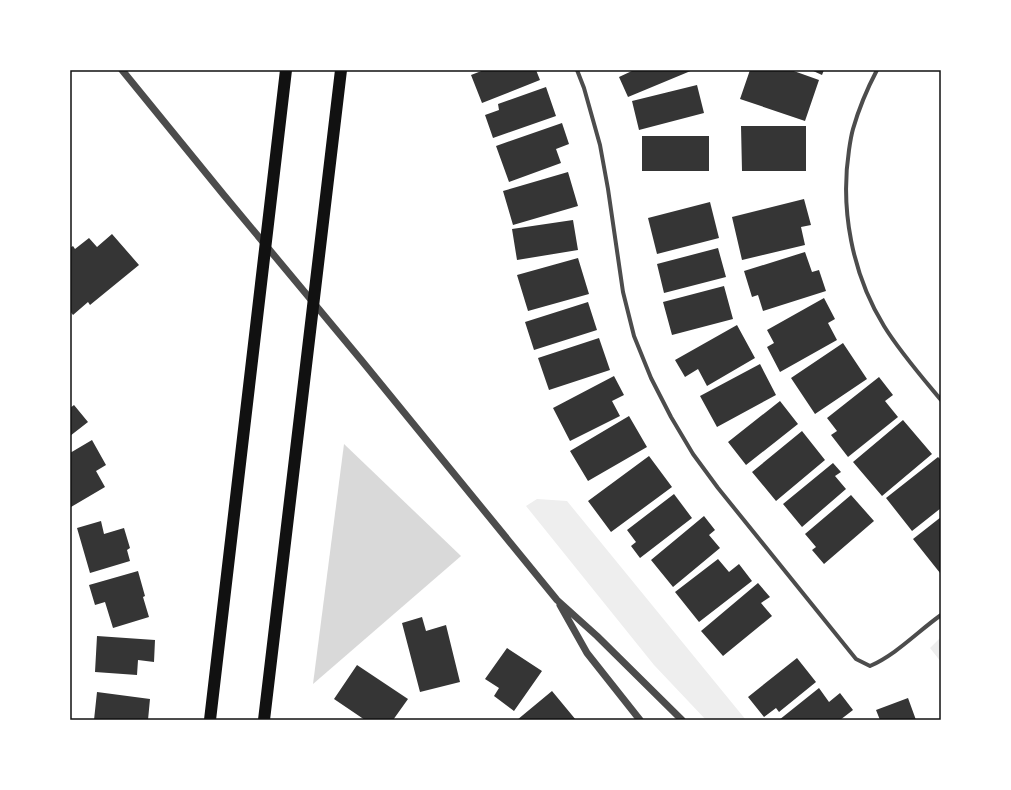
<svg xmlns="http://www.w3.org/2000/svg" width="1011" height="790" font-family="'PT Sans',sans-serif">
<rect width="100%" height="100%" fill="#fff"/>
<!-- green -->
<path fill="#eee" d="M537,499L567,501L746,720H706L654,665L526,506Z
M941,637V662L930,648Z"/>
<!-- water -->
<path fill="#d9d9d9" d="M344,444L461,556L313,684Z"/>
<!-- building -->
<path fill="#353535" d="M484,70H536L540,80L482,103L471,75Z
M634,70H693L628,97L619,77Z
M750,70H791L819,80L805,121L740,99Z
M811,70H824L822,75Z
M697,85L704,113L639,130L632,101Z
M546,87L556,116L493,138L485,115L499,110L498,104Z
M562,123L569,144L556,149L561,163L509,182L496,146Z
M741,126H806V171H742Z
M642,136H709V171H642Z
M568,172L578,206L513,225L503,191Z
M804,199L811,225L801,227L805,245L742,260L732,217Z
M710,202L719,238L657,254L648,218Z
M573,220L578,250L517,260L512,229Z
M112,234L139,265L90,305L88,302L73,315L70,311V248L73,246L75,249L89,238L97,247Z
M718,248L726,277L664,293L657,264Z
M805,252L812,272L819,270L826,291L763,311L758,295L752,297L744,271Z
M578,258L589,294L528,311L517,275Z
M724,286L733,319L672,335L663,302Z
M824,298L835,319L828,323L837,340L780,372L767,347L774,343L767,330Z
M588,302L597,330L534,350L525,322Z
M737,325L755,358L707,386L698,369L685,377L675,360Z
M599,338L610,370L549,390L538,358Z
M843,343L867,379L815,414L791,378Z
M760,364L776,395L717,427L700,396Z
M614,376L624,395L612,401L620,416L570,441L553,408Z
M879,377L893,395L885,401L898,417L848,457L831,435L837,431L827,418Z
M780,401L798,424L746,465L728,442Z
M74,405L88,422L70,436V408Z
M629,416L647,447L588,481L570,451Z
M903,420L932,454L882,496L853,462Z
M802,431L825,460L776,501L752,472Z
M92,440L106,465L96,471L105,487L71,507L70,453Z
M649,456L672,487L611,532L588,501Z
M938,457L941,460V508L912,531L886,498Z
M833,463L841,472L835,476L846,489L802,527L783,504Z
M674,494L692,518L640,558L631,546L636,542L627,530Z
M851,495L874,521L824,564L812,550L816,547L805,534Z
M704,516L715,530L709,535L720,548L673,587L651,560Z
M941,517V572L940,573L913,539Z
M101,521L104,534L124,528L130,548L127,550L130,561L90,573L77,528Z
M718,559L729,572L739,564L752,581L699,622L675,592Z
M138,571L145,596L143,597L149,617L113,628L105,602L95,605L89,585Z
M758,583L770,597L761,603L772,616L723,656L701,631Z
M422,617L426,631L446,625L460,682L420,692L402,623Z
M97,636L155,640L154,662L138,660L137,675L95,672Z
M507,648L542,671L514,711L494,696L499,688L485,679Z
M797,658L816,682L779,712L776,708L764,717L748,697Z
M357,665L408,699L393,720H365L334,699Z
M819,688L829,702L840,693L853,710L840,720H779Z
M552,691L576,720H517Z
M97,692L150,699L148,720H94Z
M908,698L916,720H880L876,710Z"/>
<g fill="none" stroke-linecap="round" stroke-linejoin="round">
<!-- minor -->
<path stroke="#4c4c4c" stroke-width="4" d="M577,70L584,88L600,145L608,189L623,292L634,336L651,378L671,417L693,454L718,488L856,659L870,666C897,654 917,632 941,615
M877,70C867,89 859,108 853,129C851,136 850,143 849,150C840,209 852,274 884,326C900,352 921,376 941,400"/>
<!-- tertiary -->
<path stroke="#4c4c4c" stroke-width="7" d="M122,70L223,194L362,361L557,600L597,636L682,720
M560,605L587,653L640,720"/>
<!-- motorway -->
<path stroke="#111" stroke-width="12" d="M210,720L286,70
M264,720L341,70"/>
</g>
<!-- border -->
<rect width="1011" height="790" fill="none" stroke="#ffffff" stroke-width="142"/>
<rect x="71" y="71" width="869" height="648" fill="none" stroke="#111" stroke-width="1.5"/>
</svg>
